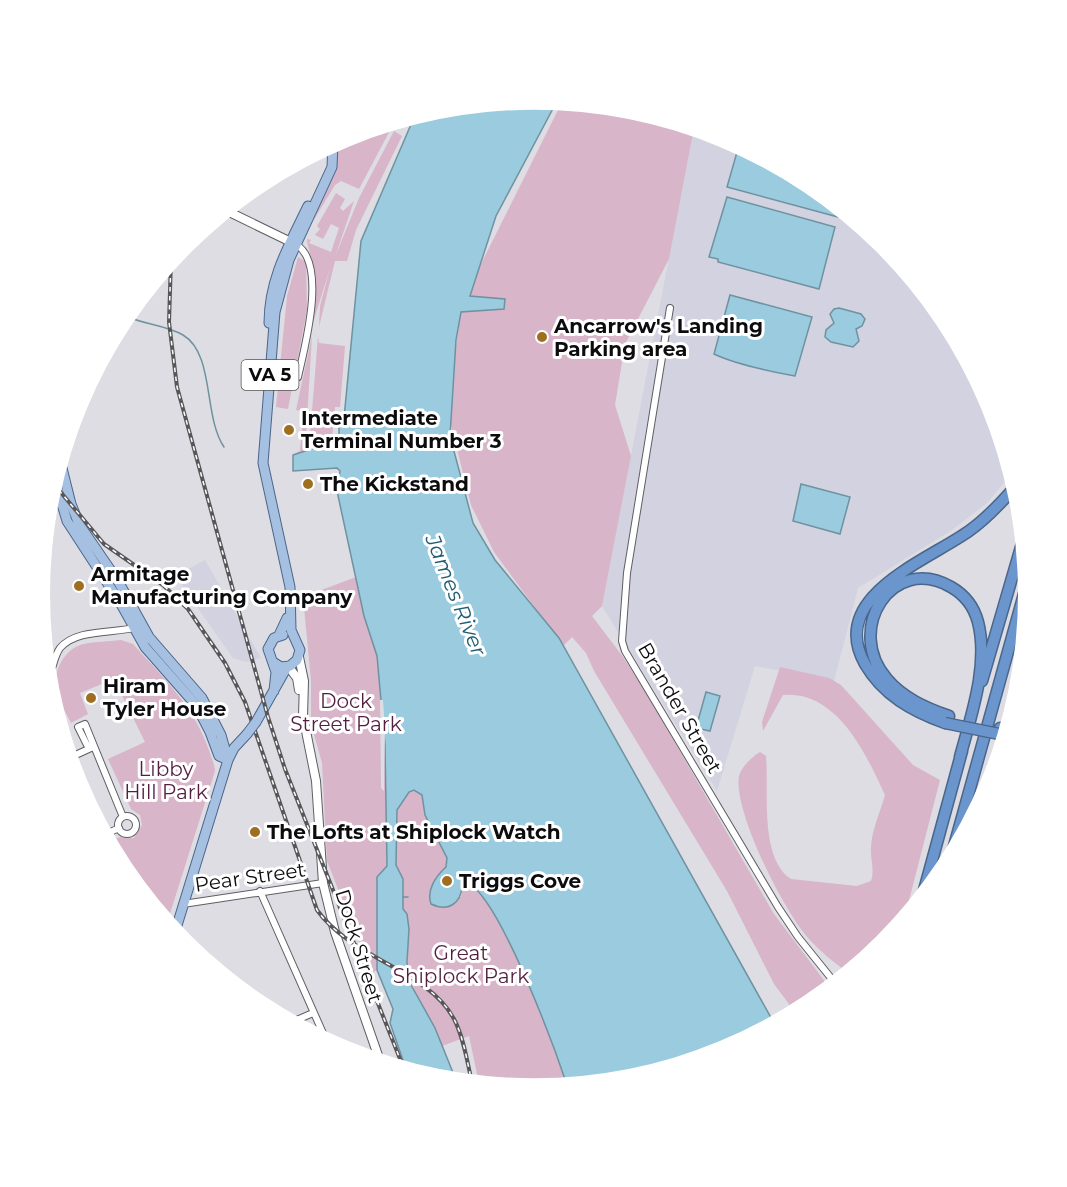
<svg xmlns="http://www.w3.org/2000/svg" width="1067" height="1187" font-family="Montserrat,sans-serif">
<rect width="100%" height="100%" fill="#dddde3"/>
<!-- built -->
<path fill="#d2d2e0" d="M694,128L723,137L809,183L883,244L945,319L990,405L1011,474L987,503L952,530L858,588L834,681L755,666L717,791L602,606Z
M205,560L261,658L246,662L233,658L183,587L179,579L183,572Z"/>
<!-- green -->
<path fill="#d8b5c8" d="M562,102L630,109L694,128L669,259L625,344L615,405L631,456L602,606L592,616L623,657L645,691L774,914L829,987L808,1005L791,1014L789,1004L774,984L727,891L594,671L586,653L572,637L563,646L494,552L471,505L447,409L461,312L505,299L469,296L477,272Z
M395,121L359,189L341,181L335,185L313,221L336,168L339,142L345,137Z
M394,131L402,136L356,230L347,261H335L319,327L320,306L330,268L312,326C310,311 317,295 316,279C315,265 307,248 307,239L311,240L309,243L331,252L339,228L331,224L323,239L315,235L320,229L317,226L336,193L345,199L340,208L343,211L354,201L335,257L359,198Z
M298,257L306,262L307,310L288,409L276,407L287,296Z
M312,336L305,452L293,454L300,451L304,411L296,410Z
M318,336L319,343L345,346L340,407H335L332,438L309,449Z
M356,577L377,656L385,745L387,866L377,877V970L371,973L327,861L322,763L311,723V680L303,597Z
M121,640L133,644C170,685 198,710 214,765L215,771L167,923L122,868L108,842L120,837L134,838L142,825L140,815L131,809L108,759L145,742L114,679L80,693L88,714L71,723C66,713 60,703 57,693C51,674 64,648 84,644C96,641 109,642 121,640Z
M780,667L829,678L841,685L913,765L940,780L905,916L883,943L848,972C834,963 820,951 809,939C785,913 733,812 739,776C741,767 752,757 760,752L766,756C769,791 759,858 791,879L857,886L871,881C875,869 870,860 871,847C872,829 880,813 885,795C866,754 837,690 783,695L763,731L762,722Z
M414,790L422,795L425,815L447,858L446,867L438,875L429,893L461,897L462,886L466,881C498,893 555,1049 567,1085L533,1088L479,1083L469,1036L442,1046C429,1014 404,985 408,948L396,865L397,810L409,792Z"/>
<!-- water -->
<path fill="#9acbde" stroke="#6f92a0" stroke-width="1.5" d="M534,99L557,101L496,216L470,296L505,299L504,309L461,312L456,340L450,436L473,523L495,560L559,638L774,1023L722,1050L630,1079L567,1085C555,1049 498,893 466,882L462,886C461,904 448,912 431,904C426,890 436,876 446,867L447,858L425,815L422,795L414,790L409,792L397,810L396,865L403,879V909L407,914L409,929L407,962L410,983L435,1028L456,1080L417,1073L414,1066L404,1063L390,1023L393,1009L377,970V877L387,866L385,745L377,656L364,616L337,491L340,471L337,468L293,471V455L317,447L335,445L339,441V426L344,418L361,241L415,115L437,108Z
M739,145L809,183L840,209L838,217L727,187Z
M727,197L835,227L819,289L718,262V259L709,257Z
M730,295L812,317L795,376C768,371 733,363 714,354Z
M839,308L861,314L865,319L862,326L856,329L859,341L853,347L831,342L825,337L826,330L834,323L830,314L834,309Z
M801,484L850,497L840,534L793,521Z
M706,692L720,696L710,731L696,728Z"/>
<!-- pier -->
<path fill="#dddde3" d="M380,700H383L385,729L384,791L381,788Z"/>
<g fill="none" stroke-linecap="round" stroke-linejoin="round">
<!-- stream -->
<path stroke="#6f92a0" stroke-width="1.5" d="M125,316C143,324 168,326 183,335C215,354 203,416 224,447
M403,897H408"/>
<defs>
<path id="street" d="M297,245C327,265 305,346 298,377
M670,308L627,573L622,641L625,651L778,907L798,937L835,983
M47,679C54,669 53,658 60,648C77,628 114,634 138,627
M69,758L93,747L87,745L78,727L85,724L123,817
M118 825a9 9 0 1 1 18 0a9 9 0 1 1-18 0Z
M104,835L119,828
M260,891L326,1040
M183,904L323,883
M292,1022L313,1013"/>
<path id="secondary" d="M225,210L295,244
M299,657L304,681L303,716L316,781L323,883L335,932L380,1061
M288,666L297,678L299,690"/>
<path id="primary" d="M269,323C269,279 289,245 308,206
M60,460L71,504L79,524L118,581L149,637L202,698L221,735L228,760
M54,477L67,521L121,604L145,647L196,705L210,732L219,756L228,760
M279,635L287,618
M273,662L281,667L290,666L297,660L300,650L291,630L290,587L263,463L275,312L289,260L332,167L333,143
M274,691L276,672L268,649L274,638L283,635
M256,722L287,667
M175,932L228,760L234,748L247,734"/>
<path id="highway" d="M982,681L1023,540
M949,716C926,708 903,698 887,679C844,630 892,553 951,587C965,595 974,607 978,622C989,665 971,716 960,757
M945,723C912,711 883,695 865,664C827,596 927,561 969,531C986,519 1001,503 1015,487
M1000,728H1007
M951,857L1027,583
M923,894L962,751"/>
</defs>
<!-- street casing -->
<use href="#street" stroke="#5e5e63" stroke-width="8"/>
<!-- secondary casing -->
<use href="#secondary" stroke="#5e5e63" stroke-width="10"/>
<!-- primary casing -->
<use href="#primary" stroke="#4a668a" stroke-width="11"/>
<!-- highway casing -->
<use href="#highway" stroke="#4a668a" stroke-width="13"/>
<!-- street -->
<use href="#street" stroke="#fff" stroke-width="6"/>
<!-- secondary -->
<use href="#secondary" stroke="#fff" stroke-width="8"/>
<!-- primary -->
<use href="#primary" stroke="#a6c0e1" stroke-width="9"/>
<!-- highway -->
<use href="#highway" stroke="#6b96cd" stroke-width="10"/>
<defs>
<path id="rail" d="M171,260L169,322L177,387L268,717L285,769L404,1069
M53,483L104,544L163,585L188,609L225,663L245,702L317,910C352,959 428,970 454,1019C464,1038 467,1062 472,1082"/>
</defs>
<!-- rail casing -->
<use href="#rail" stroke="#57575a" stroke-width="4"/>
<!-- rail -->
<use href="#rail" stroke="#fff" stroke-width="1.5" stroke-dasharray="4.5" stroke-linecap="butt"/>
<defs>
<path id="primary-bridge" d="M247,734L256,722"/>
<path id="highway-bridge" d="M945,723L999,734"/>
</defs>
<!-- primary-bridge casing -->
<use href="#primary-bridge" stroke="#4a668a" stroke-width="11" stroke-linecap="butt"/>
<!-- highway-bridge casing -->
<use href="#highway-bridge" stroke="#4a668a" stroke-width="13" stroke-linecap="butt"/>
<!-- primary-bridge -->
<use href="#primary-bridge" stroke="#a6c0e1" stroke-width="9"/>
<!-- highway-bridge -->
<use href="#highway-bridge" stroke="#6b96cd" stroke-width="10"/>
</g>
<!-- markers -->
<g fill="#9e6f21" stroke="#fff" stroke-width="2">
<circle cx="542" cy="337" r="6"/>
<circle cx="289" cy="430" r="6"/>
<circle cx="308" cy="484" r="6"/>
<circle cx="79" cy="586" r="6"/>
<circle cx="91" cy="698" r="6"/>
<circle cx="255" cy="832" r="6"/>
<circle cx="447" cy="881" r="6"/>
</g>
<g text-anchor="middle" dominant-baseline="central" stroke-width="6" stroke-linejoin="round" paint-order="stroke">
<!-- shield labels -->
<rect fill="#fff" stroke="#555556" stroke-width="1.5" x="241.5" y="360" width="57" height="30" rx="4.5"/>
<g font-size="18" font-weight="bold" fill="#0c0c0e">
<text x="270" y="375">VA 5</text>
</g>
<!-- poi labels -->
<g font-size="20" font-weight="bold" fill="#0c0c0e" stroke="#fff" text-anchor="start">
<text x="554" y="326">Ancarrow's Landing<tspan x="554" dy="23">Parking area</tspan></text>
<text x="301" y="418">Intermediate<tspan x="301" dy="23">Terminal Number 3</tspan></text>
<text x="320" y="484">The Kickstand</text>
<text x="91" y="574">Armitage<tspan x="91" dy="23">Manufacturing Company</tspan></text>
<text x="103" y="686">Hiram<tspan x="103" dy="23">Tyler House</tspan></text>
<text x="267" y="832">The Lofts at Shiplock Watch</text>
<text x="459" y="881">Triggs Cove</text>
</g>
<!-- park labels -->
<g font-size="20" fill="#531f3f" stroke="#fff">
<text x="346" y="701">Dock<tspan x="346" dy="23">Street Park</tspan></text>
<text x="166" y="769">Libby<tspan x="166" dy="23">Hill Park</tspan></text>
<text x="461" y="953">Great<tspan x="461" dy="23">Shiplock Park</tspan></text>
</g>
<!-- street labels -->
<g font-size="20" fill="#0c0c0e" stroke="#fff">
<text transform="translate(680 708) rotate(60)">Brander Street</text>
<text transform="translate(250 877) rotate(-8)">Pear Street</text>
<text transform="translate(359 946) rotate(73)">Dock Street</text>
</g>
<!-- water labels -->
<g font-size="21" font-style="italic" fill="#205d72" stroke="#fff">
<text transform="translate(456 595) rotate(68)">James River</text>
</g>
</g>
<!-- crop -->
<path d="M0 0H1067V1187H0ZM50 594a484 484 0 1 1 968 0a484 484 0 1 1-968 0Z" fill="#fff" fill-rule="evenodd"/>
</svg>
